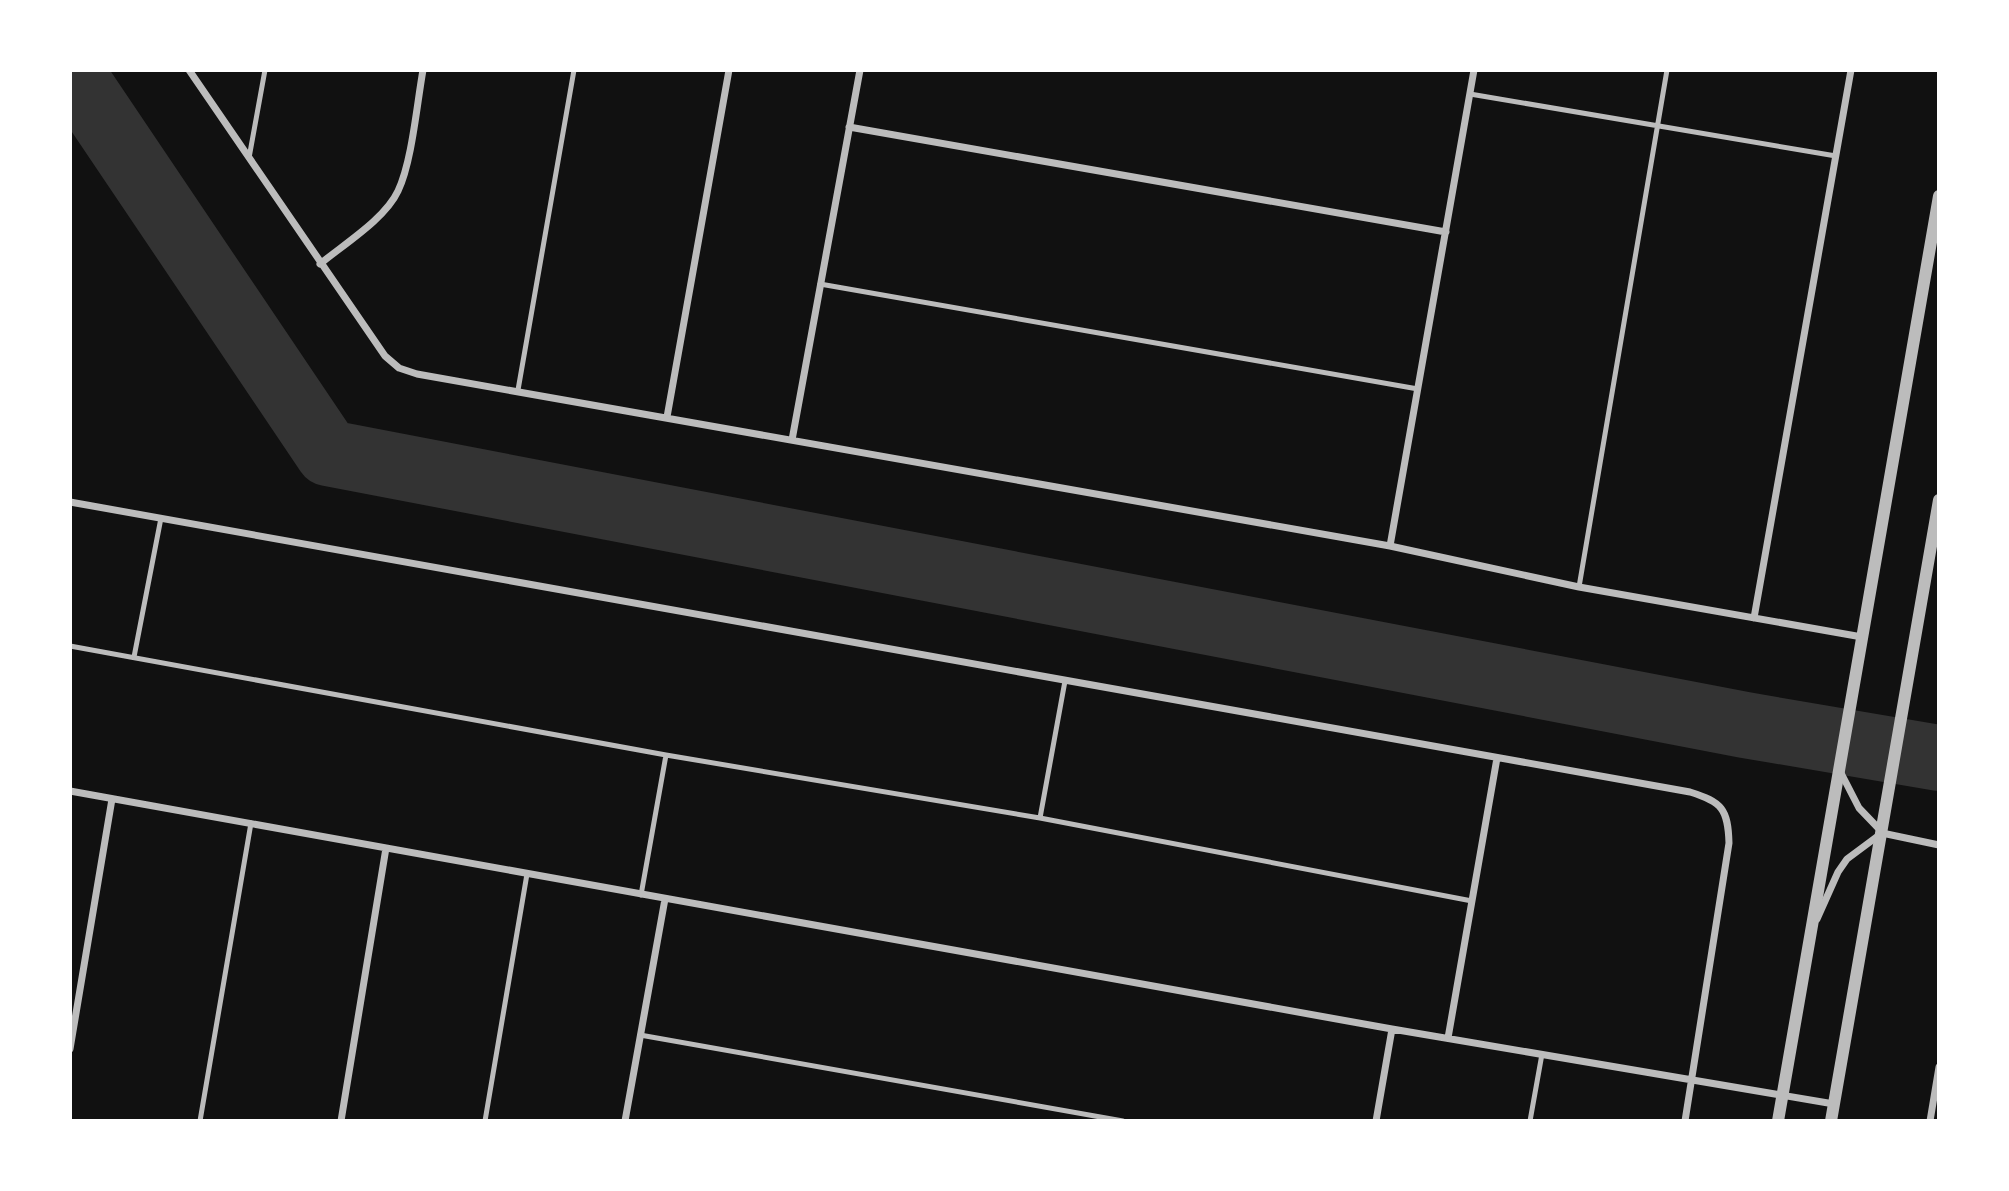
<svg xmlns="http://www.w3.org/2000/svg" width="2009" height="1191" font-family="'DM Sans',sans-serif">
<rect width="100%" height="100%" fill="#111"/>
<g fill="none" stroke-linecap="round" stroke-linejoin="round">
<!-- river -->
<path stroke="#333" stroke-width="66" d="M70,70L328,453L1745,725L1939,758"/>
<!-- service -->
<path stroke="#bcbcbc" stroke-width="5" d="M1470,94L1836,156
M249,158L265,70
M820,284L1418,389
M518,390L574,70
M1579,587L1667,70
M70,646L666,755L1040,818L1472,901
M134,657L161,518
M1040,818L1065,681
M641,895L666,755
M640,1035L1123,1121
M200,1121L251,823
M485,1121L527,874
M1530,1121L1542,1054"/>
<!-- minor -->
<path stroke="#bcbcbc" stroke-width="7" d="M189,70L385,356L399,368L417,374L1390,546L1579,587L1862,637
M849,127L1446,232
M320,264C344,244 385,219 398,191C412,162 417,103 423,70
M667,417L729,70
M792,440L860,70
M70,502L1690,792C1722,802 1728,809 1729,843L1685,1121
M1390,546L1474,70
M1754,618L1851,70
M1841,773L1859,808L1882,832
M70,791L1392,1029L1834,1104
M1882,833L1939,845
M1817,919L1838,872L1847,859L1882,833
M1448,1038L1497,758
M70,1049L112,799
M341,1121L386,848
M625,1121L665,899
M1376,1121L1392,1029
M1930,1121L1939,1067"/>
<!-- tertiary -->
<path stroke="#bcbcbc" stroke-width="12" d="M1778,1121L1939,196
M1831,1121L1939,500"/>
</g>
<!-- border -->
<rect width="2009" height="1191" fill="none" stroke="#ffffff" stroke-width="144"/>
</svg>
